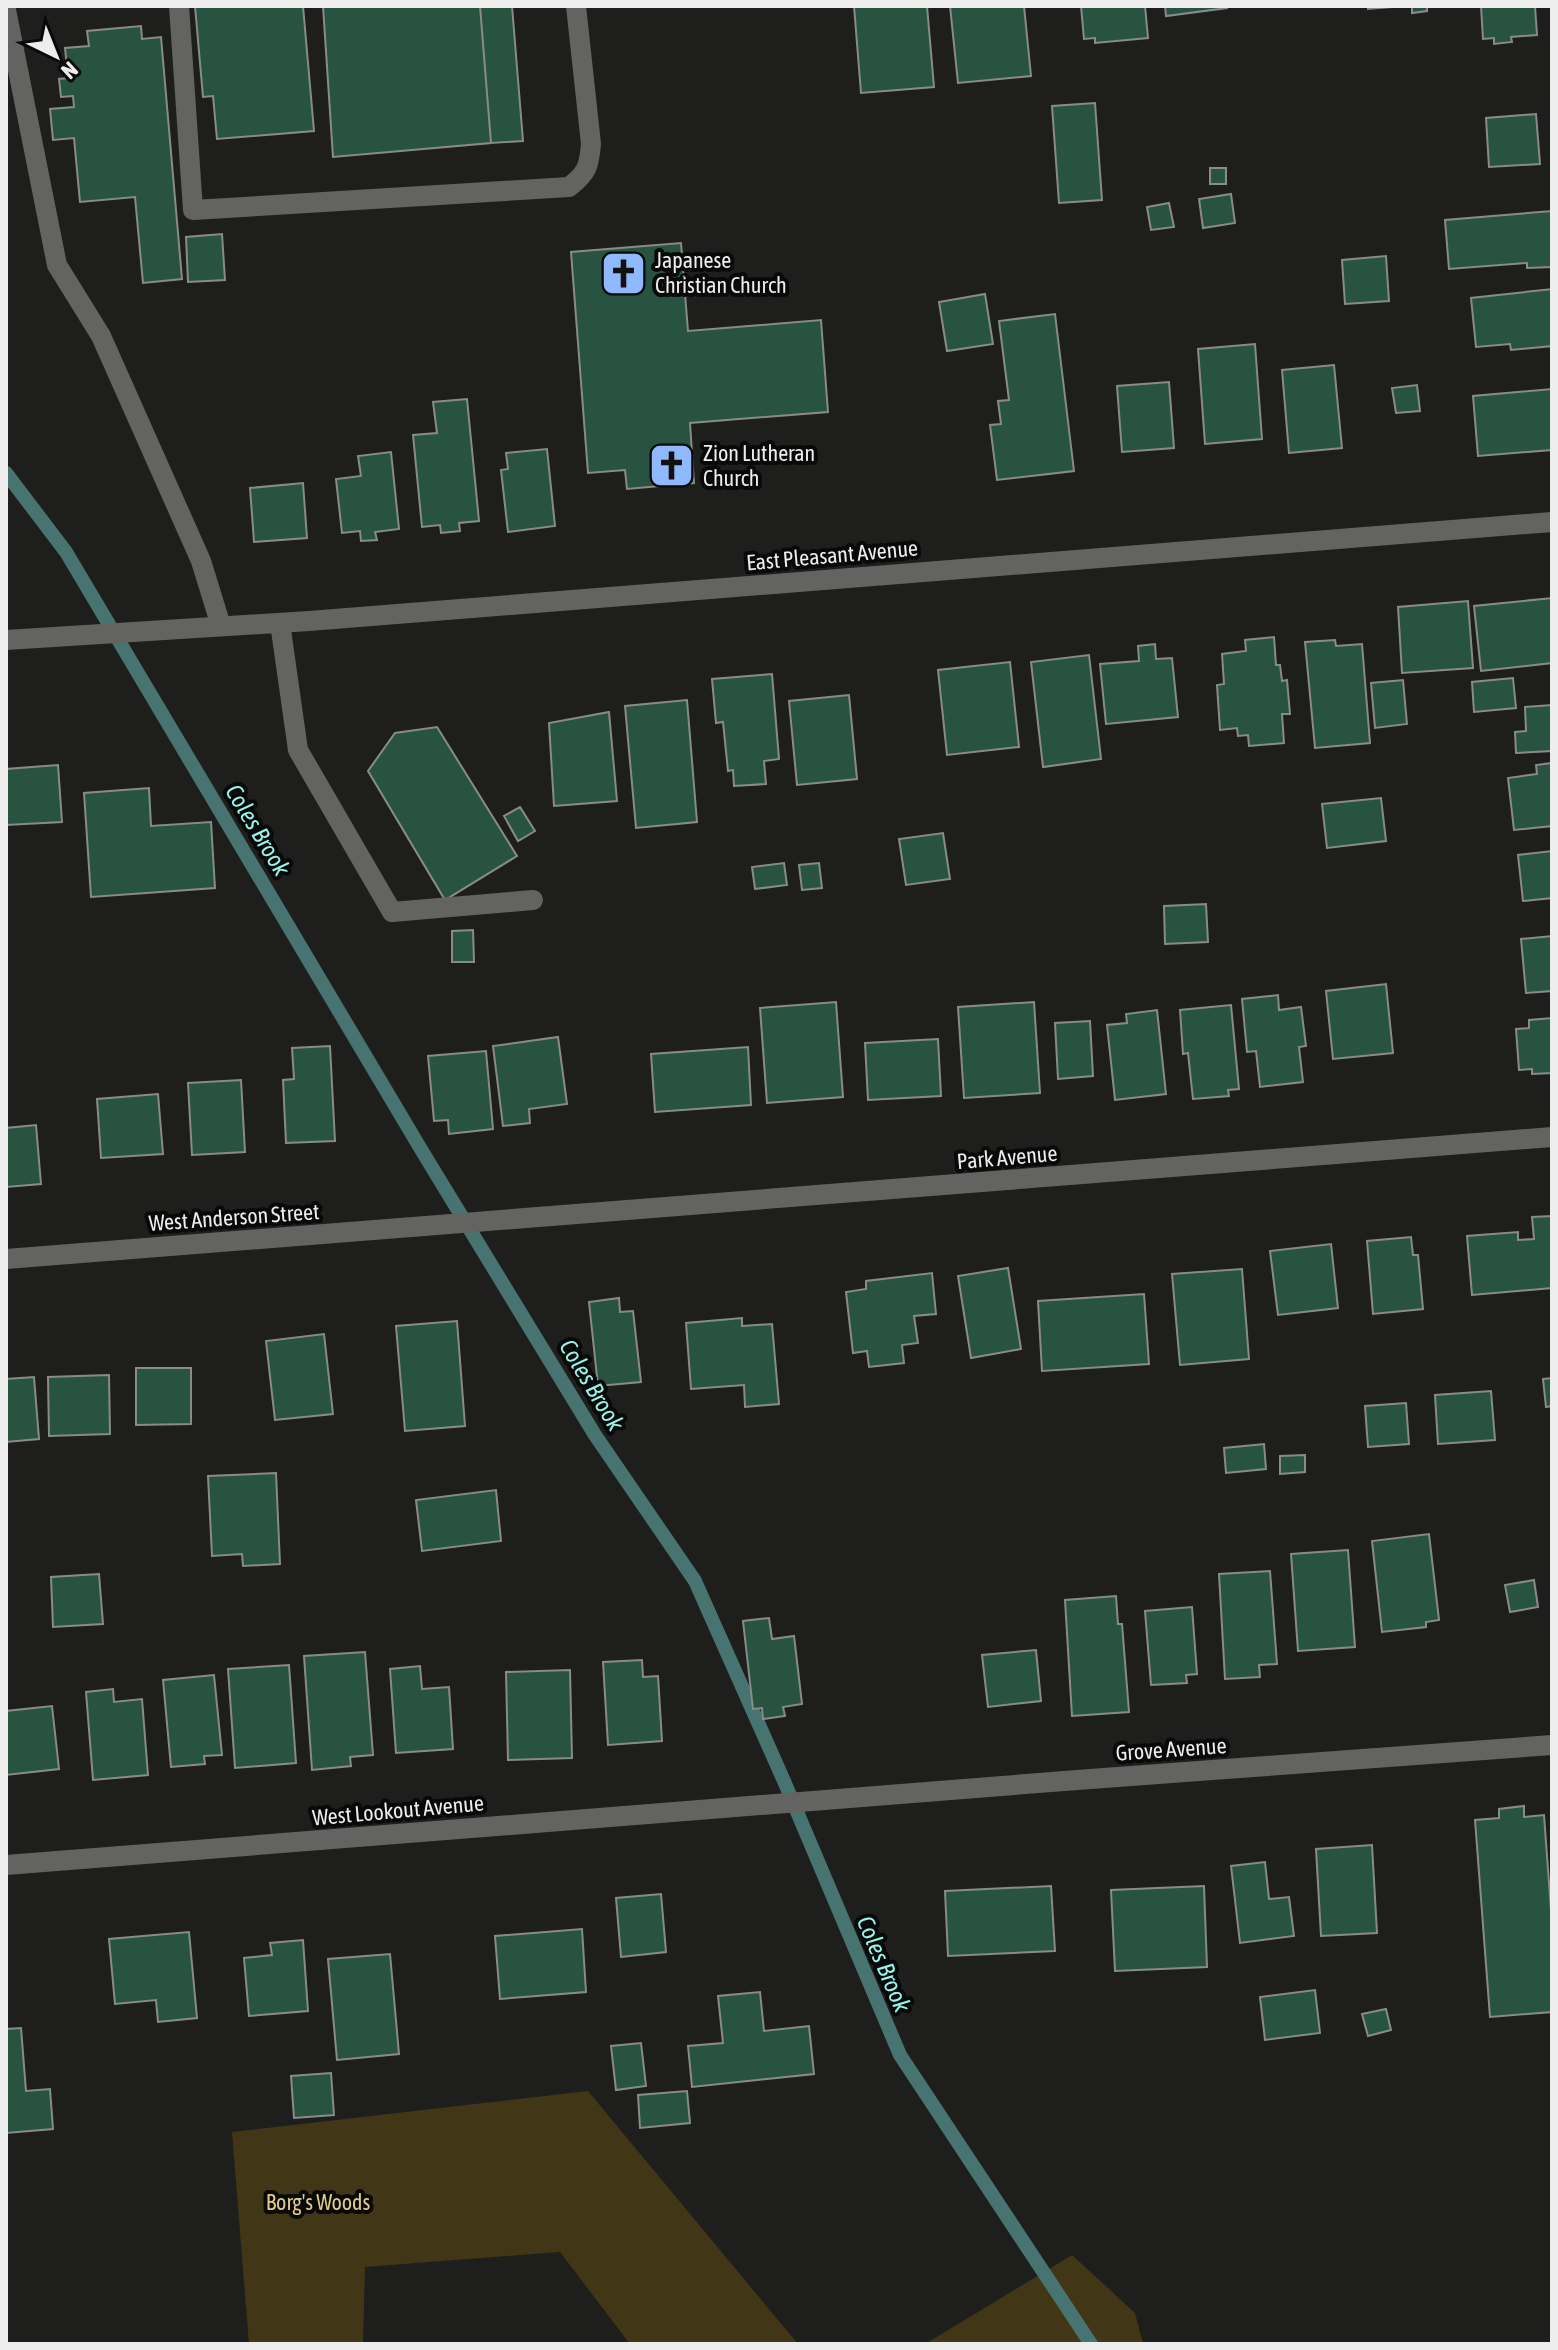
<svg xmlns="http://www.w3.org/2000/svg" width="1558" height="2350" font-family="'Asap Condensed',sans-serif">
<rect width="100%" height="100%" fill="#1e1f1d"/>
<!-- green -->
<path fill="#413615" d="M588,2091L798,2344H630L560,2252L365,2267L363,2344H249L232,2132Z
M1072,2255L1135,2313L1143,2344H925Z"/>
<g fill="none" stroke-linecap="round" stroke-linejoin="round">
<!-- stream -->
<path stroke="#477370" stroke-width="14" d="M6,473L66,552L422,1151L595,1435L695,1581L784,1781L900,2055L1091,2344"/>
</g>
<!-- building -->
<path fill="#285340" stroke="#888b8a" stroke-width="2" d="M195,6H303L314,131L217,139L213,96L203,97Z
M323,6H480L491,143L333,157Z
M480,6H512L523,141L491,143Z
M854,6H927L934,87L861,93Z
M950,6H1024L1031,76L958,83Z
M1081,6H1145L1148,38L1095,43V38L1084,39Z
M1165,6H1227V8L1166,16Z
M1368,6H1405L1368,9Z
M1412,6H1427V11L1412,13Z
M1481,6H1535L1537,35L1511,37L1512,42L1494,44V38L1483,39Z
M141,26L142,39L161,37L182,279L143,283L135,197L80,202L74,138L53,140L50,109L74,107L73,96L61,97L59,79L68,78L65,48L89,46L87,31Z
M1095,103L1102,200L1059,203L1052,106Z
M1536,114L1540,164L1489,167L1486,118Z
M1210,168H1226V184H1210Z
M1231,194L1235,223L1203,228L1199,199Z
M1169,203L1174,227L1151,230L1147,207Z
M1552,211V267L1527,268V263L1449,269L1445,220Z
M222,234L225,280L188,282L186,237Z
M681,243L688,331L821,320L828,412L690,423L694,483L627,489L625,470L588,473L571,252Z
M1386,256L1389,301L1345,304L1342,260Z
M1552,289V346L1511,350L1510,344L1476,347L1471,298Z
M985,294L993,344L947,351L939,302Z
M1055,314L1074,471L997,480L990,425L1001,424L998,401L1009,400L999,321Z
M1255,344L1262,439L1205,444L1198,349Z
M1334,365L1342,448L1289,453L1282,370Z
M1169,382L1174,448L1122,452L1117,386Z
M1417,385L1420,411L1396,413L1392,388Z
M1552,389V450L1478,456L1473,396Z
M467,399L479,521L459,523L460,531L441,533L440,525L422,527L413,435L437,433L433,402Z
M547,449L555,526L508,532L501,470L508,469L506,453Z
M391,452L399,529L375,532L377,540L361,541L360,531L342,533L336,479L361,476L358,456Z
M303,483L307,538L254,542L250,488Z
M1552,598V663L1481,671L1474,606Z
M1468,601L1473,668L1402,673L1398,607Z
M1274,637L1276,665H1280L1282,681L1287,680L1290,714H1282L1284,743L1249,746L1248,735L1238,736L1237,728L1220,730L1217,685L1224,684L1222,654L1246,651L1245,640Z
M1335,640L1336,646L1362,644L1370,743L1315,748L1305,642Z
M1155,644L1156,659L1172,658L1178,717L1106,724L1100,664L1139,661L1138,646Z
M1089,655L1101,759L1043,767L1031,662Z
M1010,662L1019,747L947,755L938,670Z
M772,674L779,759L764,761L766,784L734,786L733,770L728,771L723,722L716,723L712,679Z
M1513,678L1516,708L1474,712L1472,682Z
M1403,680L1407,724L1375,728L1371,683Z
M849,695L857,779L797,785L789,701Z
M687,700L697,822L636,828L625,706Z
M1552,705V751L1516,753L1515,732L1526,731L1525,707Z
M609,712L617,801L554,806L549,723Z
M437,727L517,856L445,900L368,771L395,733Z
M1552,763V826L1514,830L1508,778L1537,774L1536,765Z
M58,765L62,822L6,825V769Z
M149,788L151,826L211,822L215,888L91,897L84,793Z
M1381,798L1386,841L1327,848L1322,804Z
M520,807L535,831L518,841L504,816Z
M943,833L950,879L906,885L899,839Z
M1552,851V898L1523,901L1518,855Z
M784,863L787,885L755,889L752,867Z
M819,863L822,888L802,890L799,865Z
M1206,904L1208,942L1165,944L1164,906Z
M473,930L474,962H452V931Z
M1552,936V991L1526,993L1521,939Z
M1386,984L1393,1053L1333,1059L1326,991Z
M1278,995L1279,1010L1301,1007L1306,1046L1299,1047L1303,1082L1260,1087L1256,1051L1247,1052L1242,999Z
M836,1002L843,1097L767,1103L760,1008Z
M1034,1002L1040,1093L964,1098L958,1007Z
M1231,1005L1239,1089L1228,1090L1229,1096L1193,1099L1188,1053L1183,1054L1180,1010Z
M1157,1010L1166,1094L1115,1100L1107,1025L1127,1023L1126,1014Z
M1552,1018V1073L1532,1074V1069L1519,1070L1516,1029L1529,1028V1020Z
M1090,1021L1093,1076L1058,1079L1055,1023Z
M558,1037L567,1104L529,1109L530,1123L503,1126L493,1046Z
M938,1039L941,1096L868,1100L865,1043Z
M330,1046L335,1141L286,1143L283,1080L294,1079L292,1048Z
M748,1047L751,1105L655,1112L651,1054Z
M486,1051L493,1129L449,1134L448,1120L434,1121L428,1056Z
M241,1080L245,1152L192,1155L188,1083Z
M158,1094L163,1154L101,1158L97,1099Z
M36,1125L41,1184L6,1187V1128Z
M1552,1216V1288L1472,1295L1467,1236L1518,1232V1240L1534,1239L1532,1217Z
M1411,1237L1413,1255H1418L1423,1309L1373,1314L1367,1241Z
M1331,1244L1338,1308L1278,1315L1270,1251Z
M1008,1268L1021,1349L971,1358L958,1276Z
M1242,1269L1249,1359L1180,1365L1172,1274Z
M932,1273L936,1314L914,1316L918,1343L902,1345L904,1363L869,1367L867,1351L853,1353L846,1292L866,1289V1281Z
M1144,1294L1149,1364L1042,1371L1038,1301Z
M619,1298L620,1312L633,1311L641,1382L598,1386L589,1302Z
M742,1318V1326L772,1324L779,1404L745,1407L744,1385L691,1389L686,1323Z
M457,1321L465,1426L405,1431L396,1326Z
M324,1334L333,1414L275,1420L266,1341Z
M136,1368H191V1424L136,1425Z
M109,1375L110,1434L49,1436L48,1377Z
M34,1377L39,1439L6,1442V1379Z
M1552,1378V1406L1546,1407L1543,1379Z
M1491,1391L1495,1440L1438,1444L1435,1395Z
M1406,1403L1409,1444L1368,1447L1365,1406Z
M1264,1444L1266,1469L1226,1473L1224,1448Z
M1305,1455V1472L1280,1474V1456Z
M276,1473L280,1564L243,1566L242,1554L212,1556L208,1476Z
M496,1490L501,1541L422,1551L416,1500Z
M1429,1534L1439,1620L1426,1622V1627L1382,1632L1372,1541Z
M1348,1550L1355,1647L1298,1651L1291,1554Z
M1270,1571L1277,1664L1259,1665L1260,1677L1225,1679L1219,1574Z
M99,1574L103,1624L53,1627L51,1577Z
M1534,1580L1538,1607L1510,1612L1505,1585Z
M1116,1596L1118,1624H1122L1129,1712L1072,1716L1065,1600Z
M1192,1607L1197,1674L1186,1675L1187,1683L1151,1685L1145,1611Z
M769,1618L772,1639L794,1636L802,1704L783,1707L785,1716L763,1719L762,1708L753,1709L743,1621Z
M1036,1650L1041,1701L988,1707L982,1655Z
M365,1652L373,1755L350,1757L351,1766L312,1770L304,1656Z
M642,1660L643,1677L658,1676L662,1741L608,1745L603,1662Z
M289,1665L296,1763L235,1768L228,1669Z
M420,1666L422,1689L449,1687L453,1749L396,1753L390,1669Z
M570,1670L572,1758L508,1760L506,1672Z
M214,1675L222,1755L204,1756L205,1764L171,1767L163,1680Z
M113,1689L114,1702L142,1699L148,1775L93,1780L86,1692Z
M52,1706L59,1769L6,1775V1711Z
M1524,1806V1817L1544,1815L1552,1924V2012L1490,2017L1475,1820L1499,1818V1809Z
M1372,1845L1377,1933L1321,1936L1316,1849Z
M1265,1862L1269,1899L1289,1897L1294,1936L1240,1943L1231,1866Z
M1051,1886L1055,1951L948,1956L945,1891Z
M1204,1886L1207,1967L1115,1971L1111,1890Z
M661,1894L666,1952L621,1957L616,1898Z
M582,1929L586,1992L500,1999L495,1936Z
M189,1932L197,2018L158,2022L156,2000L115,2004L109,1939Z
M303,1940L308,2011L249,2016L244,1958L272,1955L270,1943Z
M390,1954L399,2054L337,2060L328,1959Z
M1315,1990L1320,2033L1265,2040L1260,1997Z
M760,1992L764,2031L809,2026L814,2074L692,2087L688,2046L723,2043L718,1996Z
M1386,2009L1391,2030L1368,2036L1362,2014Z
M21,2028L26,2091L50,2089L53,2129L6,2133V2029Z
M641,2043L646,2086L616,2090L611,2046Z
M331,2073L334,2115L294,2118L291,2076Z
M687,2091L690,2123L640,2128L638,2095Z"/>
<g fill="none" stroke-linecap="round" stroke-linejoin="round">
<!-- lane -->
<path stroke="#636362" stroke-width="20" d="M179,6L193,210L569,187C587,173 589,167 591,144L576,6
M6,10L57,265L101,336L201,561L221,626
M280,623L298,750L392,912L533,900"/>
<!-- street -->
<path stroke="#636362" stroke-width="20" d="M6,640L309,621L1552,522
M6,1259L1552,1137
M6,1865L1077,1780L1552,1745"/>
</g>
<!-- icons -->
<defs>
<symbol id="church-square" viewBox="-11 -11 22 22"><rect x="-9" y="-9" width="18" height="18" rx="4" fill="#8fb8fd" stroke="#080908"/><path d="M-1.2-6h2.4v3.5h3.3v2.4h-3.3V6h-2.4V-.1h-3.3v-2.4h3.3Z" fill="#111"/></symbol>
</defs>
<g fill-rule="evenodd">
<use href="#church-square" x="598" y="248" width="51" height="51"/>
<use href="#church-square" x="646" y="440" width="51" height="51"/>
</g>
<g text-anchor="middle" dominant-baseline="central" stroke-width="8" stroke-linejoin="round" paint-order="stroke">
<!-- poi labels -->
<g font-size="22" fill="#ecedec" stroke="#080908" text-anchor="start">
<text x="655" y="260">Japanese<tspan x="655" dy="25">Christian Church</tspan></text>
<text x="703" y="453">Zion Lutheran<tspan x="703" dy="25">Church</tspan></text>
</g>
<!-- street labels -->
<g font-size="22" fill="#ecedec" stroke="#080908">
<text transform="translate(832 555) rotate(-5)">East Pleasant Avenue</text>
<text transform="translate(1007 1157) rotate(-5)">Park Avenue</text>
<text transform="translate(234 1217) rotate(-4)">West Anderson Street</text>
<text transform="translate(1171 1749) rotate(-4)">Grove Avenue</text>
<text transform="translate(398 1810) rotate(-5)">West Lookout Avenue</text>
</g>
<!-- park labels -->
<g font-size="22" fill="#e2cb89" stroke="#080908">
<text x="318" y="2202">Borg's Woods</text>
</g>
<!-- water labels -->
<g font-size="24" font-style="italic" fill="#99f4eb" stroke="#080908">
<text transform="translate(258 830) rotate(59)">Coles Brook</text>
<text transform="translate(592 1385) rotate(59)">Coles Brook</text>
<text transform="translate(884 1964) rotate(67)">Coles Brook</text>
</g>
</g>
<!-- border -->
<rect width="1558" height="2350" fill="none" stroke="#ecedec" stroke-width="16"/>
<!-- north arrow -->
<g transform="translate(56 56) rotate(137)" stroke="#080908" stroke-width="6" paint-order="stroke">
<path d="M0-6L14 30L0 20L-14 30Z" fill="#ecedec"/>
<text y="-12" font-size="22" font-weight="bold" text-anchor="middle" fill="#ecedec">N</text>
</g>
</svg>
